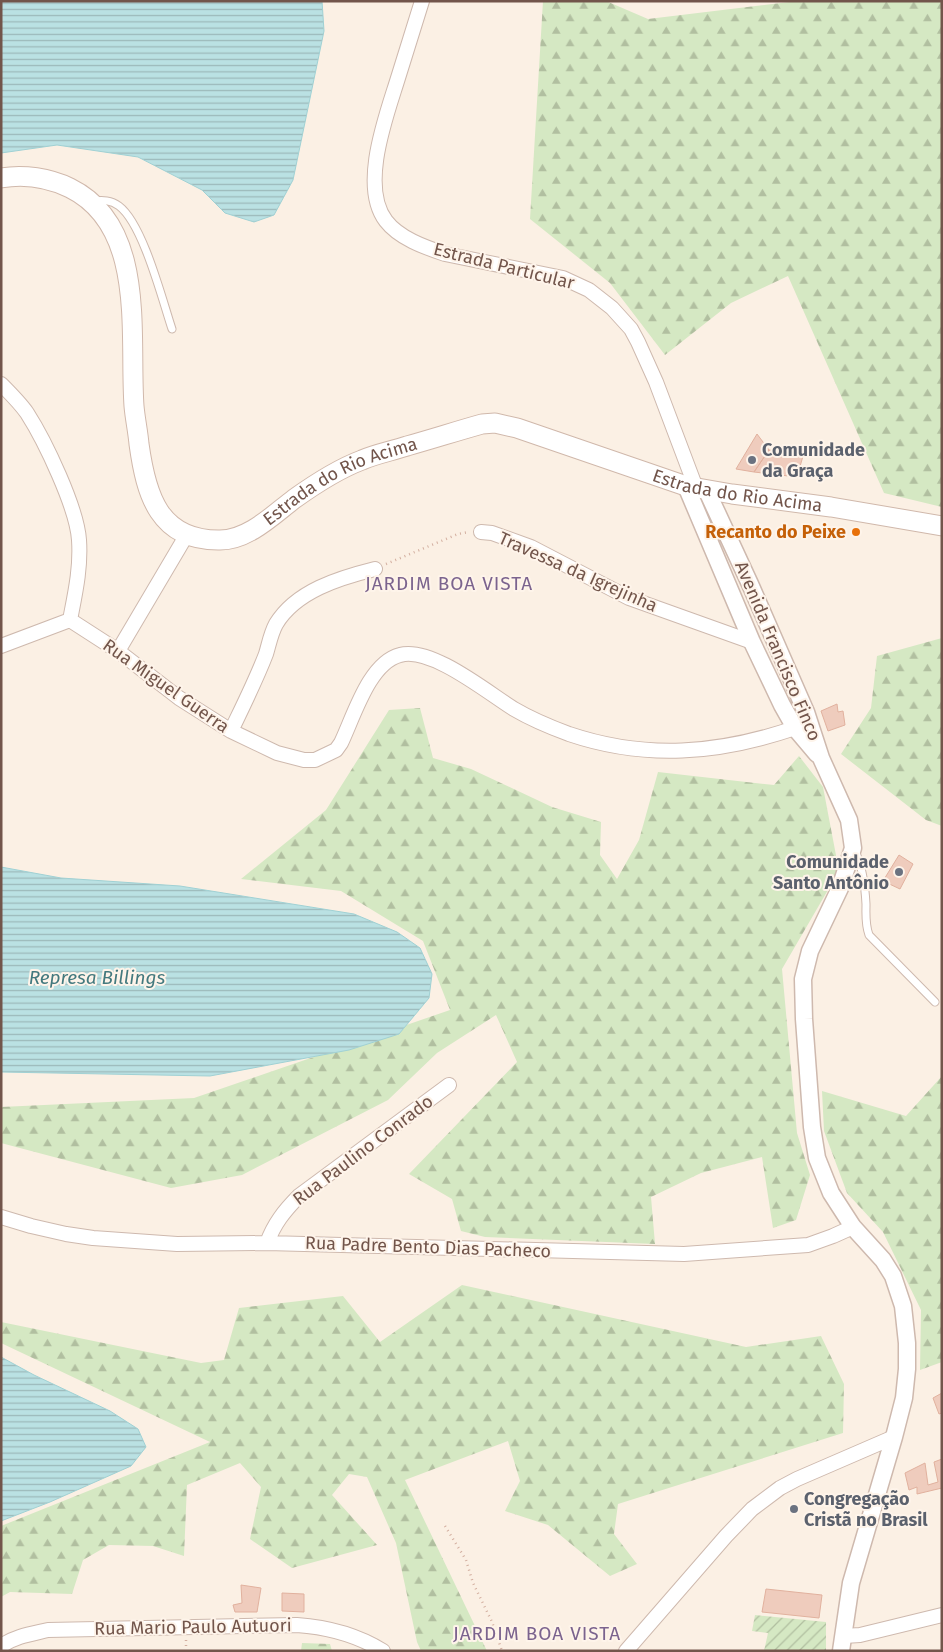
<svg xmlns="http://www.w3.org/2000/svg" width="943" height="1652" font-family="'Fira Sans',sans-serif">
<defs>
<pattern id="forest-firs" width="22" height="20" patternUnits="userSpaceOnUse" patternTransform="scale(1.25)"><rect width="22" height="20" fill="#d5e8c3"/><path d="M5 1l3.5 6h-7zM16 11l3.5 6h-7z" fill="#b1bfa0"/></pattern>
<pattern id="garden-furrows" width="10" height="10" patternUnits="userSpaceOnUse" patternTransform="scale(1.25)"><rect width="10" height="10" fill="#d5e8c3"/><path d="M-1 1l2-2M0 10L10 0M9 11l2-2" fill="none" stroke="#b1bfa0"/></pattern>
<pattern id="water-rules" width="6" height="5" patternUnits="userSpaceOnUse" patternTransform="scale(1.25)"><rect width="6" height="5" fill="#bae1e3"/><path d="M0 2.5h6" fill="none" stroke="#9cb9ba"/></pattern>
</defs>
<rect width="100%" height="100%" fill="#fbf0e4"/>
<!-- forest -->
<path fill="url(#forest-firs)" d="M543,1H606L648,19L798,1H942V507L884,493L788,276L731,303L665,355L610,283L530,219Z
M942,638V826L926,820L841,754L871,708L877,656Z
M420,708L433,758L471,769L552,807L601,822L600,855L617,879L639,840L658,772L774,785L799,756L823,787L839,871L782,969L797,1133L810,1175L796,1220L773,1228L762,1157L701,1173L651,1197L655,1244L485,1237L461,1231L452,1199L409,1174L517,1062L496,1015L437,1053L388,1100L242,1175L171,1188L1,1143V1107L194,1098L450,1010L423,941L341,891L241,879L326,810L389,710Z
M942,1076V1362L920,1370L921,1310L883,1232L847,1193L824,1131L822,1091L906,1116Z
M462,1285L746,1347L821,1336L844,1384L843,1433L618,1504L614,1534L637,1564L610,1576L548,1525L505,1511L520,1481L508,1441L405,1480L487,1651H421L417,1642L396,1543L367,1477L349,1474L332,1495L377,1545L292,1568L250,1539L261,1487L240,1463L187,1485L184,1556L153,1546L109,1545L83,1560L72,1594L10,1592L1,1597V1526L210,1442L1,1343V1322L201,1363L224,1360L239,1308L343,1296L380,1342Z
M302,1643L330,1644L332,1651H301Z"/>
<!-- garden -->
<path fill="url(#garden-furrows)" d="M755,1615L826,1622V1651H764L768,1633L752,1631Z"/>
<!-- water -->
<path fill="url(#water-rules)" stroke="#a0d1d4" d="M1,1H322L324,31L293,180L274,215L254,222L225,213L202,190L138,157L57,145L1,153Z
M1,867L61,878L180,886L354,914L397,932L420,948L432,974L429,998L399,1034L349,1050L210,1076L1,1072Z
M1,1357L34,1375L110,1411L138,1429L146,1447L131,1466L50,1502L1,1521Z"/>
<!-- building -->
<path fill="#efccbd" stroke="#e1b19e" d="M757,434L769,450L754,472L736,469Z
M769,450L803,456L797,477L754,472Z
M837,704L838,712L843,711L845,725L828,731L821,711Z
M899,855L913,864L900,889L883,881Z
M942,1393V1413L939,1414L933,1398Z
M942,1459V1488L917,1494V1487L909,1490L905,1473L925,1463L928,1485L938,1482L934,1462Z
M241,1585L261,1588L257,1612H235L233,1605L242,1603Z
M766,1589L822,1595L819,1618L762,1612Z
M282,1593L304,1594V1612L282,1611Z"/>
<g fill="none" stroke-linecap="round" stroke-linejoin="round">
<defs>
<path id="service" d="M93,201C103,200 111,200 119,206C143,224 162,299 172,329
M855,851C863,868 865,885 866,904C866,915 865,924 869,935L935,1002"/>
<path id="minor" d="M422,1C414,27 406,52 398,78C387,114 359,186 386,221C399,238 424,247 445,254L563,278L589,290L612,308L631,329L638,342L656,382L696,488
M1,384C10,393 20,403 27,413C45,441 77,508 79,540C81,568 75,594 70,620
M481,532L492,533L531,547L629,598L752,642
M70,620L118,651L179,698L231,731L277,753L304,760H315L336,750L341,743C354,716 369,663 400,655C431,646 488,693 514,709C531,719 550,727 569,734C646,760 718,754 795,728
M1,646L70,620
M118,651L186,536
M231,731C243,706 256,680 266,654C269,644 271,633 276,624C296,591 339,578 375,569
M1,1217L31,1226L66,1234L93,1238L177,1244L267,1243L684,1254L808,1245L833,1236L853,1227
M267,1243C274,1224 284,1211 299,1196L449,1085
M844,1636L860,1635L942,1615
M1,1646C16,1636 31,1634 48,1630L297,1625C326,1627 357,1635 383,1651
M626,1651L726,1536L752,1509L780,1488L797,1479L894,1437"/>
<path id="tertiary" d="M686,486L752,642L782,705L795,728L817,754
M707,491L750,584L806,712L821,758L849,820L853,848L840,888L810,951L803,979L804,1019L812,1127L817,1158L831,1193L853,1227L883,1260L893,1276L903,1306L907,1343V1369L904,1398L894,1437L851,1583L841,1651"/>
<g id="secondary">
<path id="s1" d="M1,178C24,174 49,178 70,188C147,226 129,335 134,406C135,418 138,432 139,444C146,495 159,541 220,540C248,540 273,515 294,499C315,484 338,469 362,460C376,454 392,451 407,446C432,439 457,431 482,424L495,423L517,428L686,486L732,494L831,507L942,526"/>
</g>
</defs>
<!-- service casing -->
<use href="#service" stroke="#ceb9ae" stroke-width="9"/>
<!-- minor casing -->
<use href="#minor" stroke="#ceb9ae" stroke-width="16"/>
<!-- tertiary casing -->
<use href="#tertiary" stroke="#ceb9ae" stroke-width="19"/>
<!-- secondary casing -->
<use href="#secondary" stroke="#d0b8ab" stroke-width="21"/>
<!-- path -->
<path stroke="#d3afa0" stroke-width="2.5" stroke-dasharray="1 4" stroke-linecap="butt" d="M386,564L458,534L469,532
M445,1526L466,1560L473,1583L492,1622L502,1651
M186,1651V1640"/>
<!-- service -->
<use href="#service" stroke="#fff" stroke-width="7"/>
<!-- minor -->
<use href="#minor" stroke="#fff" stroke-width="14"/>
<!-- tertiary -->
<use href="#tertiary" stroke="#fff" stroke-width="16"/>
<!-- secondary -->
<use href="#secondary" stroke="#fff" stroke-width="19"/>
</g>
<!-- markers -->
<g fill="#6b7280" stroke="#fef4ea" stroke-width="2">
<circle cx="752" cy="460" r="5"/>
<circle cx="899" cy="872" r="5"/>
<circle cx="794" cy="1509" r="5"/>
</g>
<circle fill="#e8710a" stroke="#fef4ea" stroke-width="2" cx="856" cy="532" r="5"/>
<g text-anchor="middle" dominant-baseline="central" stroke-width="4" stroke-linejoin="round" paint-order="stroke">
<!-- street labels -->
<g font-size="18" fill="#72554b" stroke="#fef4ea">
<text transform="translate(504 266) rotate(14)">Estrada Particular</text>
<text stroke="none"><textPath href="#s1" startOffset="626">Estrada do Rio Acima</textPath></text>
<text stroke="none"><textPath href="#s1" startOffset="1046">Estrada do Rio Acima</textPath></text>
<text transform="translate(578 572) rotate(24)">Travessa da Igrejinha</text>
<text transform="translate(778 651) rotate(67)">Avenida Francisco Finco</text>
<text transform="translate(166 686) rotate(35)">Rua Miguel Guerra</text>
<text transform="translate(363 1150) rotate(-37)">Rua Paulino Conrado</text>
<text transform="translate(428 1247) rotate(2)">Rua Padre Bento Dias Pacheco</text>
<text transform="translate(193 1627) rotate(-1)">Rua Mario Paulo Autuori</text>
</g>
<!-- worship labels -->
<g font-size="18" font-weight="bold" fill="#5b616d" stroke="#fef4ea" text-anchor="start">
<text x="762" y="450">Comunidade<tspan x="762" dy="21">da Graça</tspan></text>
<text x="889" y="862" text-anchor="end">Comunidade<tspan x="889" dy="21">Santo Antônio</tspan></text>
<text x="804" y="1499">Congregação<tspan x="804" dy="21">Cristã no Brasil</tspan></text>
</g>
<!-- food labels -->
<g font-size="18" font-weight="bold" fill="#c56008" stroke="#fef4ea" text-anchor="end">
<text x="846" y="532">Recanto do Peixe</text>
</g>
<!-- neighbourhood labels -->
<g font-size="19" letter-spacing="1" fill="#7b638e" stroke="#fef4ea">
<text x="449" y="583">JARDIM BOA VISTA</text>
<text x="537" y="1633">JARDIM BOA VISTA</text>
</g>
<!-- water labels -->
<g font-size="19" font-style="italic" fill="#43797e" stroke="#fef4ea">
<text x="97" y="977">Represa Billings</text>
</g>
</g>
<!-- border -->
<rect width="943" height="1652" fill="none" stroke="#72554b" stroke-width="5"/>
</svg>
